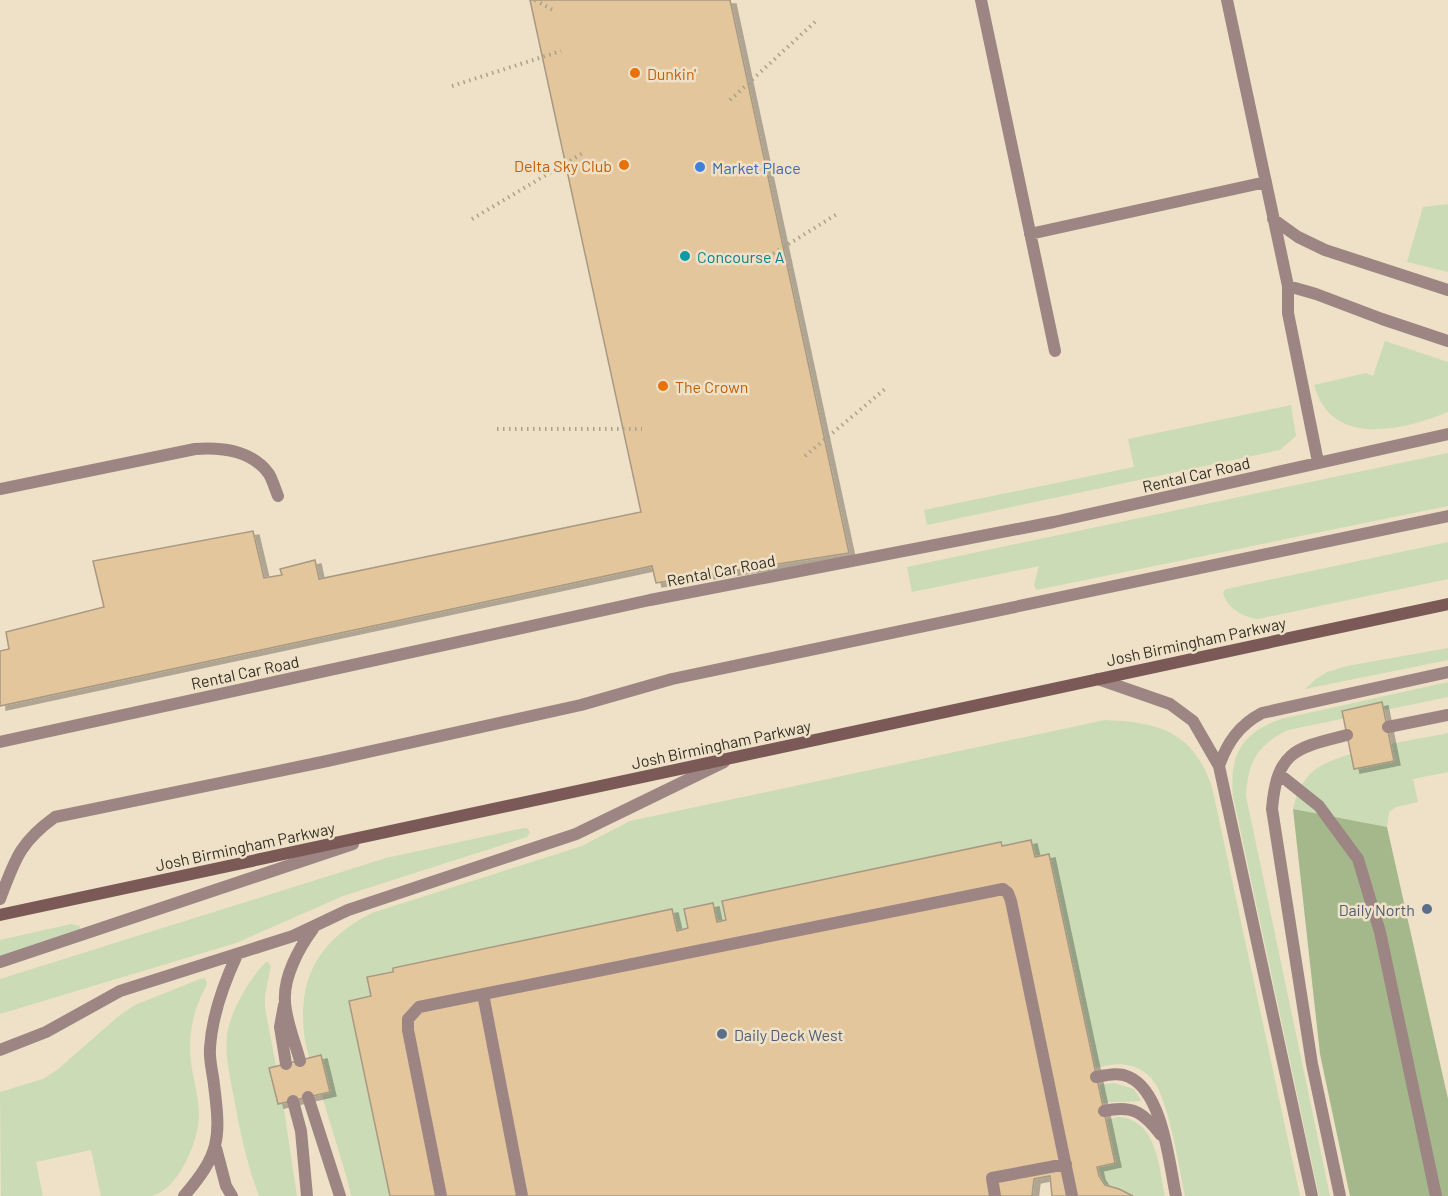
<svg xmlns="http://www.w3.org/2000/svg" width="1448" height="1196" font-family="Barlow,sans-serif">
<defs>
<filter id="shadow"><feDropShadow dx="6" dy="4" stdDeviation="0" flood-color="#0004"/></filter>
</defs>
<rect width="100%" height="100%" fill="#eee1c7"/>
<!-- green -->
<path fill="#cadbb6" d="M1448,204V272L1407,262L1423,207Z
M1385,341L1448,362V412C1411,427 1346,446 1321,402C1318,397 1316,391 1314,385L1366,373L1373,376Z
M1291,405L1296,436L1280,450L927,525L924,510L1134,467L1128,439Z
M1448,453V506L1036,590L1034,585L1039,566L912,592L907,567Z
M1448,542V579L1258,619C1243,617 1226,608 1223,592L1226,589Z
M1448,648V660L1305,689L1316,679L1327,672L1347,666Z
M1448,682V697L1288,730C1257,745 1248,762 1246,796L1330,1196H1319L1233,796C1229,755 1242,733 1281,719Z
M1105,720C1160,722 1193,732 1212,787L1300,1196H1185C1179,1168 1169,1099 1152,1079C1146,1072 1136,1066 1127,1065C1117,1063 1105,1066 1095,1068L1049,854L1035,857L1031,840L1002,846L1001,842L723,901L726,920L717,922L713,903L685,909L688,928L677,931L672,909L393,968V972L368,977L371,996L349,1001L390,1196H351L348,1182C339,1151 329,1120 320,1089C315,1073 308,1057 305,1040C296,980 318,940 372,913L582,846L630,821Z
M1448,733V772L1413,779L1418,802L1396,807L1389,812L1387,827L1293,809C1296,795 1301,783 1311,773C1334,751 1415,740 1448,733Z
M524,828H527L530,832L527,837L343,896L236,943L0,1014V979L386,858Z
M71,924L80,926V931L0,958V940Z
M266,962H268L271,966L265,995V1008L276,1066L278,1104L283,1103L297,1196H259C247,1164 240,1132 234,1098C230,1077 225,1056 227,1035C230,1012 249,979 266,962Z
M200,979L204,978L207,982C206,988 202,993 200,999C193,1014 190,1032 190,1048C190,1070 198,1090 199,1112C200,1138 180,1188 152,1196C141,1196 113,1196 101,1196L91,1150L36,1162L43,1196H1L0,1092L43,1079L57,1070L120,1015L135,1005Z
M1114,1083L1134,1089L1141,1100C1136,1103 1112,1101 1102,1103L1098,1085Z
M1118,1117C1157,1119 1159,1167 1165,1196H1133L1119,1189L1105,1185L1097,1167L1115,1163L1106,1120Z"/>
<!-- forest -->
<path fill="#a4b88c" d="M1293,809L1387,827L1448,1099V1196H1350L1320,1054Z"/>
<!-- building -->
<path fill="#e3c69c" stroke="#a99982" stroke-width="1.5" filter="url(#shadow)" d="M530,0H730L849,553L656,583L652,566L0,706V651L9,649L6,632L104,607L93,561L253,531L264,578L282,575L280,569L315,560L319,579L641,512Z
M1382,702L1394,761L1354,769L1342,711Z
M1031,840L1035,857L1049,854L1115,1163L1097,1167L1099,1176L1105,1185L1119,1189L1133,1196H1052L1050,1176L1034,1179L1032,1196H390L349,1001L371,996L367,977L393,972V968L672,909L677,931L688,928L684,909L713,903L717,922L726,920L722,901L1001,842L1002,846Z
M321,1055L330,1092L278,1104L269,1068Z"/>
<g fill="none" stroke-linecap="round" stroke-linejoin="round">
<!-- path -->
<path stroke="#aba18d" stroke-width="4" stroke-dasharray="1.5 4.5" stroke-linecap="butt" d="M535,0L553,10
M452,86L561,51
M730,100L816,21
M472,219L583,153
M763,260L837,214
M497,429H642
M805,456L885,389"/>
<!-- service -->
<path stroke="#9d8583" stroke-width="12" d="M981,0L1055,351
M1227,0L1288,286V313L1318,462
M1273,219L1298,237L1325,250L1448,290
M1030,234L1266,182
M1288,286L1316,294L1382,319L1448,341
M0,489L195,449C222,447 252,450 269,474C273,481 275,489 278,496
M1098,679L1170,704L1193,721L1219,766L1312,1196
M1388,727L1448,715
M0,742L650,600L1054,522L1448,434
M1219,766C1227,743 1239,725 1262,713L1448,672
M1279,774L1319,806L1358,859L1380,932L1436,1196
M0,899C15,860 19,843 55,817L327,761L581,705L672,679L1448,516
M0,962L353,844
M483,994L522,1196
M284,1005L280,1027L286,1064
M0,1050L46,1032L120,991L293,936L348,910L576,834L724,762
M300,1061C295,1042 286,1021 285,1002C283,977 299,948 313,929
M1096,1077C1107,1075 1119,1072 1129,1077C1163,1092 1169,1163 1176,1196
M308,1097L340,1196
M293,1101L301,1131L307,1196
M1104,1111C1133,1105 1143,1112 1161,1135
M216,1148L226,1186L232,1196
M184,1196C220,1154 221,1139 214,1085C213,1074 209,1060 210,1048C212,1015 223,985 237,955
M441,1196L408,1030V1019L419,1007L1003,889L1008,893L1011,901L1072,1196
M995,1196L992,1178L1066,1164
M1340,1196L1312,1064L1272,809C1277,750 1296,748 1347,735"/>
<!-- secondary -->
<path stroke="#7a5957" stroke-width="12" d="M0,915L1448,604"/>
</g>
<!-- markers -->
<g fill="#e8710a" stroke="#eee1c7" stroke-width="2">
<circle cx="635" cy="73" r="6"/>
<circle cx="624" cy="165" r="6"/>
<circle cx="663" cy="386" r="6"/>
</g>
<circle fill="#3f7fe0" stroke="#eee1c7" stroke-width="2" cx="700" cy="167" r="6"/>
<circle fill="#0f9aa8" stroke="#eee1c7" stroke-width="2" cx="685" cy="256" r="6"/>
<g fill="#5c6f8a" stroke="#eee1c7" stroke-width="2">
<circle cx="1427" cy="909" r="6"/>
<circle cx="722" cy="1034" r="6"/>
</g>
<g text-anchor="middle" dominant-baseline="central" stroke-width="5" stroke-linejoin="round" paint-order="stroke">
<!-- food labels -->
<g font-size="16" fill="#c56008" stroke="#eee1c7" text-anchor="start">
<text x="647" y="73">Dunkin'</text>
<text x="612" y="165" text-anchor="end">Delta Sky Club</text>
<text x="675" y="386">The Crown</text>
</g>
<!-- shop labels -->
<g font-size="16" fill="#366cbe" stroke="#eee1c7" text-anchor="start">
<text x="712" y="167">Market Place</text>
</g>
<!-- culture labels -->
<g font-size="16" fill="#0d838f" stroke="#eee1c7" text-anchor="start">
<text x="697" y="256">Concourse A</text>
</g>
<!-- street labels -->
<g font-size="16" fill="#353026" stroke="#eee1c7">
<text transform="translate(1196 474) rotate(-13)">Rental Car Road</text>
<text transform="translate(721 570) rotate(-11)">Rental Car Road</text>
<text transform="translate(1196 641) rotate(-12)">Josh Birmingham Parkway</text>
<text transform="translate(245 672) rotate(-12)">Rental Car Road</text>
<text transform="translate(721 744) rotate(-12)">Josh Birmingham Parkway</text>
<text transform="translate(245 846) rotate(-12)">Josh Birmingham Parkway</text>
</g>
<!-- service labels -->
<g font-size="16" fill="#4e5e75" stroke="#eee1c7" text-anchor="end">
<text x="1415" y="909">Daily North</text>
<text x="734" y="1034" text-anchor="start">Daily Deck West</text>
</g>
</g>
</svg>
